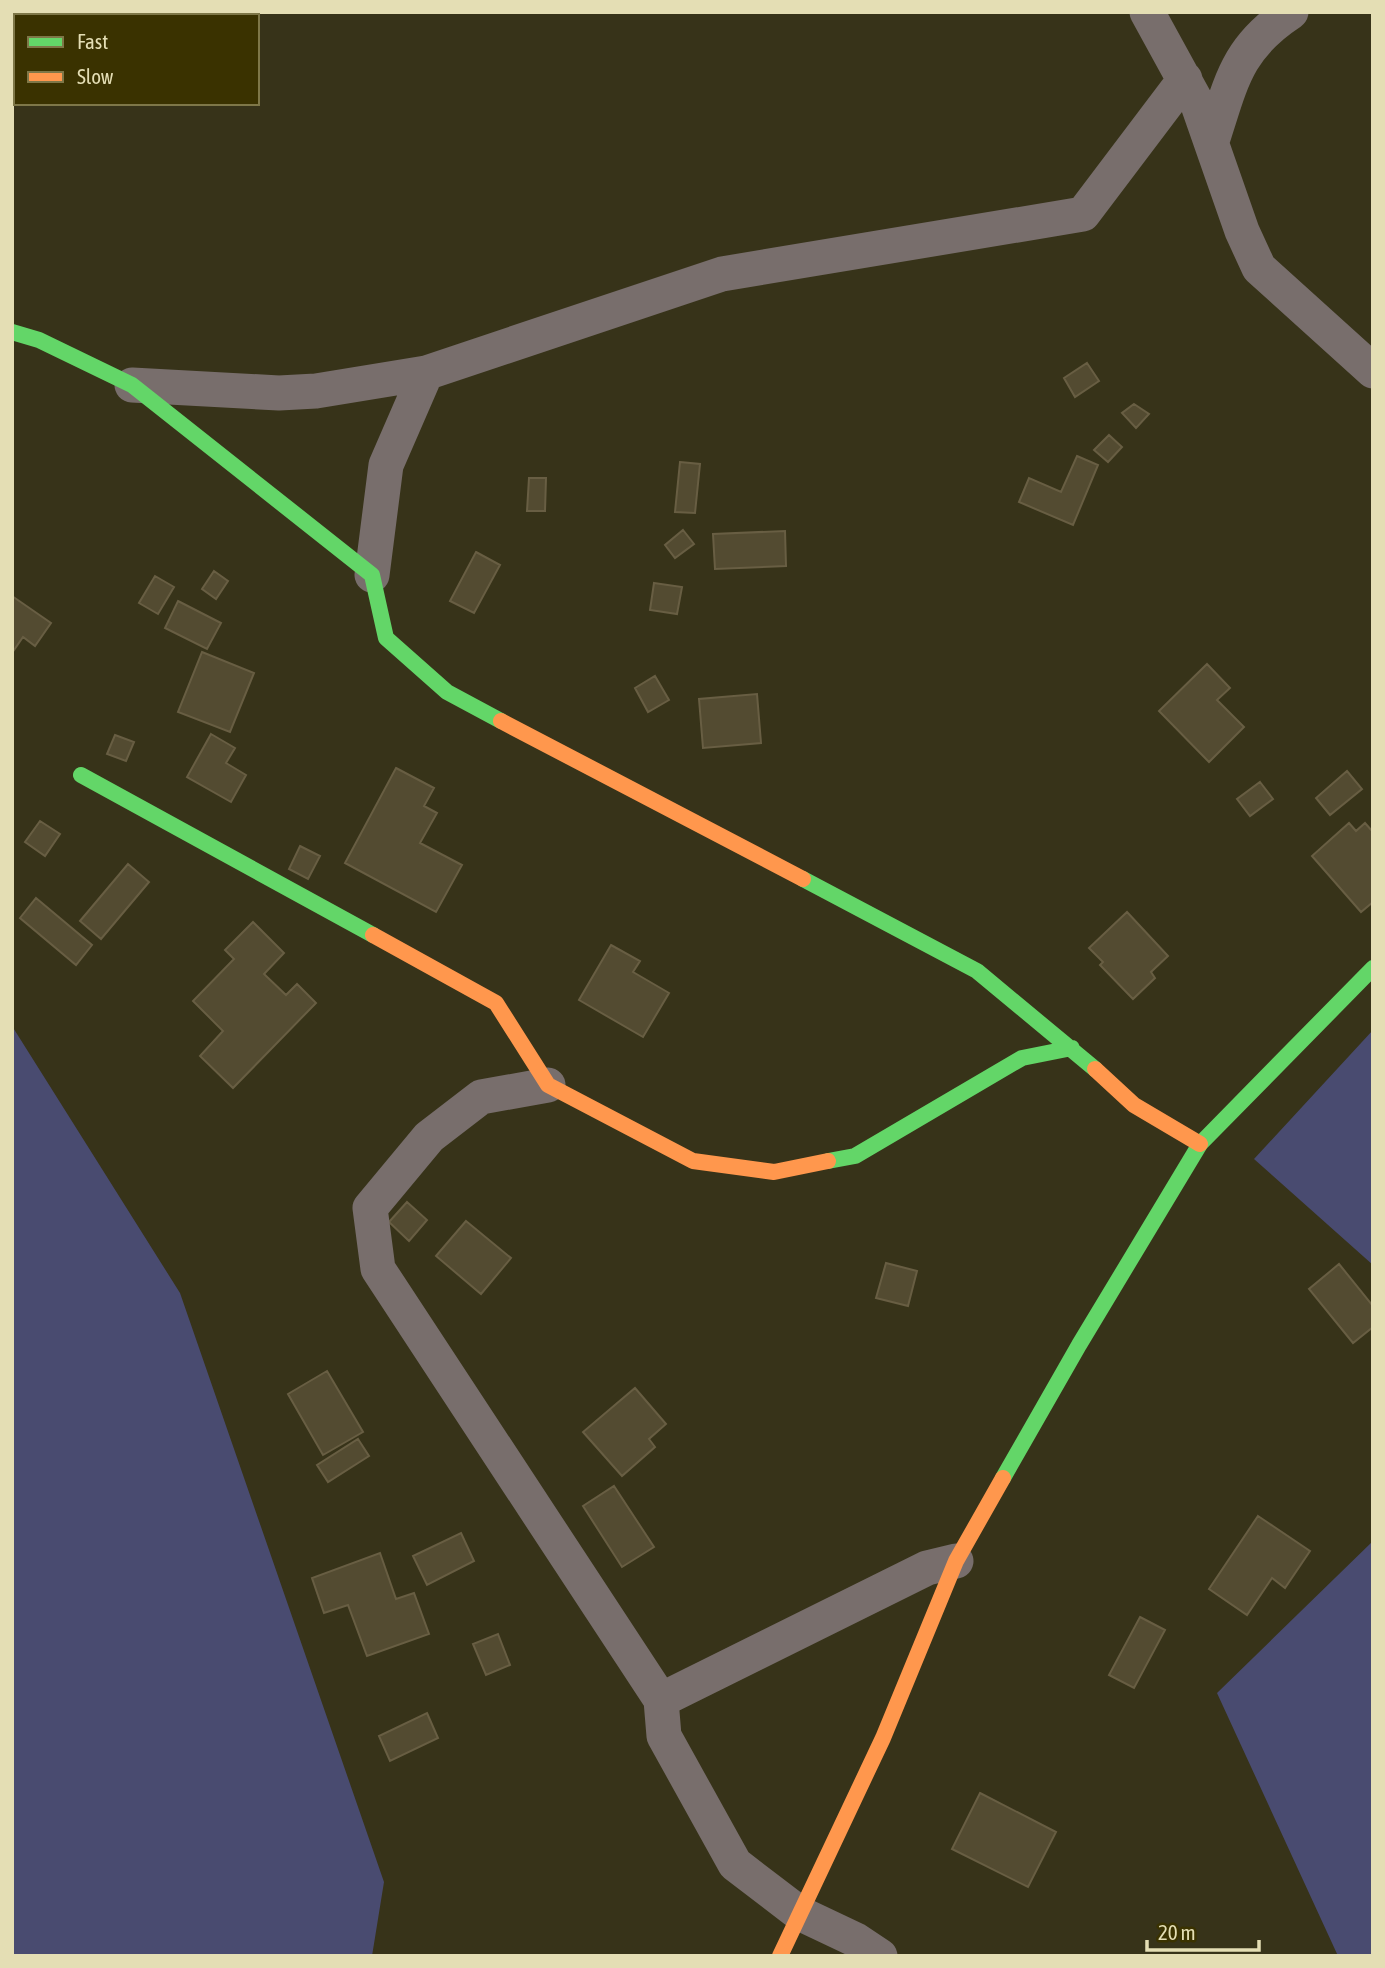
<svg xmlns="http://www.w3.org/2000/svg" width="1385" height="1968" font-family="'Asap Condensed',sans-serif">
<rect width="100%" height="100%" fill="#373319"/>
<!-- green -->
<path fill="#494b70" d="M12,1026L180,1293L384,1882L372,1956H12Z
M1373,1030V1265L1254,1159Z
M1373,1541V1956H1338L1217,1693Z"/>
<!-- building -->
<path fill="#534b31" stroke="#685e43" stroke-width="2" d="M1087,363L1099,381L1075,397L1064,378Z
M1134,404L1149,414L1136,428L1122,413Z
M1109,435L1122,447L1108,462L1094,450Z
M1077,456L1098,465L1073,525L1019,502L1029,478L1061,492Z
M680,462L700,464L695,513L675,512Z
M529,478H546L545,511H527Z
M683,530L694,544L675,558L665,545Z
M785,531L786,566L715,569L713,534Z
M476,552L500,565L474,613L450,601Z
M214,571L228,581L216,599L202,589Z
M155,576L174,587L158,614L139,603Z
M654,583L682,587L677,614L650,610Z
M12,596L51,623L35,646L23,637L12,653Z
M178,601L221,623L207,649L165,628Z
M202,652L254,673L230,732L178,712Z
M1207,664L1230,688L1217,700L1244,727L1209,762L1159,711Z
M655,676L669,700L648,712L635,688Z
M757,694L761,743L703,748L699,699Z
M211,734L235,748L226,763L246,775L231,802L187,777Z
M115,735L134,742L126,761L107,754Z
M396,768L434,788L424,806L437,813L420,843L462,865L436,912L345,863Z
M1347,771L1362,789L1330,815L1316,798Z
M1260,782L1273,799L1250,816L1237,799Z
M40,821L60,834L45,856L25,842Z
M1349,823L1356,831L1365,823L1373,832V902L1361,912L1312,856Z
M300,846L320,856L308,879L289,869Z
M128,864L149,882L101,939L80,921Z
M36,898L92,945L76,965L20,918Z
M1127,912L1168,956L1151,972L1155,978L1133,999L1100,965L1103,962L1089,948Z
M253,922L284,953L264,974L286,995L297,984L316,1003L233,1088L200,1056L223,1031L193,1001L234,959L225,950Z
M611,945L640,961L633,972L669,993L643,1037L579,1000Z
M407,1202L427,1220L409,1241L389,1222Z
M466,1221L511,1258L481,1294L436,1256Z
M886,1263L917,1271L908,1306L876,1298Z
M1339,1264L1373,1306V1327L1353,1343L1309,1289Z
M327,1371L363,1432L323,1455L288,1394Z
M635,1388L666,1424L649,1439L655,1447L622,1476L583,1432Z
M358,1439L369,1456L328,1482L317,1465Z
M614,1486L654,1547L622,1567L583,1506Z
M1258,1516L1310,1551L1285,1588L1272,1578L1247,1615L1209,1589Z
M461,1533L474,1561L427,1585L413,1556Z
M380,1553L396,1599L414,1593L429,1634L367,1656L348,1605L324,1613L312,1578Z
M1140,1617L1165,1630L1134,1688L1109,1675Z
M498,1634L510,1665L486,1675L473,1644Z
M427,1713L438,1738L390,1761L379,1736Z
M980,1793L1056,1832L1028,1887L952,1849Z"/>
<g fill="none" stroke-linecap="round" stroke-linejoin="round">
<!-- street -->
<path stroke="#786e6c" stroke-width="35" d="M1147,12L1198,105L1242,231L1259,268L1373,371
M1212,141C1231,83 1236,48 1291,12
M132,385L279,393L316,391L426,373
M372,575L386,465L426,373L722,274L1083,214L1185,79
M548,1085L481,1097L429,1137L370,1208L378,1269L661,1700L927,1568L956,1561
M661,1700L664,1736L735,1864L799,1913L856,1940L880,1956"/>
<!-- fast -->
<path stroke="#63d668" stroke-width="16" d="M12,332L39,340L132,385L372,575L386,638L447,692L501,721
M81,775L373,935
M803,879L977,971L1095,1069
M828,1161L855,1156L1022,1058L1072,1048
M1003,1478L1079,1345L1200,1144L1373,968"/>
<!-- slow -->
<path stroke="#ff974d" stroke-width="16" d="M501,721L803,879
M373,935L496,1003L548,1085L693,1161L774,1172L828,1161
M1095,1069L1134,1105L1200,1144
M780,1956L883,1738L956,1561L1003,1478"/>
</g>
<!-- border -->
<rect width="1385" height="1968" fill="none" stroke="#e4deb4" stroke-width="28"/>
<!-- legend -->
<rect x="14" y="14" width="245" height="91" fill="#3a3200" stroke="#7e7748" stroke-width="2"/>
<rect x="28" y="37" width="35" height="10" fill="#63d668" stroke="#7e7748" stroke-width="2"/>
<text x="77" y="49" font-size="21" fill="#e4deb4">Fast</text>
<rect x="28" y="72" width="35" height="10" fill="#ff974d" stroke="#7e7748" stroke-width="2"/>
<text x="77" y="84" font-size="21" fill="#e4deb4">Slow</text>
<!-- scale -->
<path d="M1147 1940v10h112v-10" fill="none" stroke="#e4deb4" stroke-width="3.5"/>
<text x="1158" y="1940" font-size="21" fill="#e4deb4" stroke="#3a3200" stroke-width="5" paint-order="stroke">20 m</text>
</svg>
